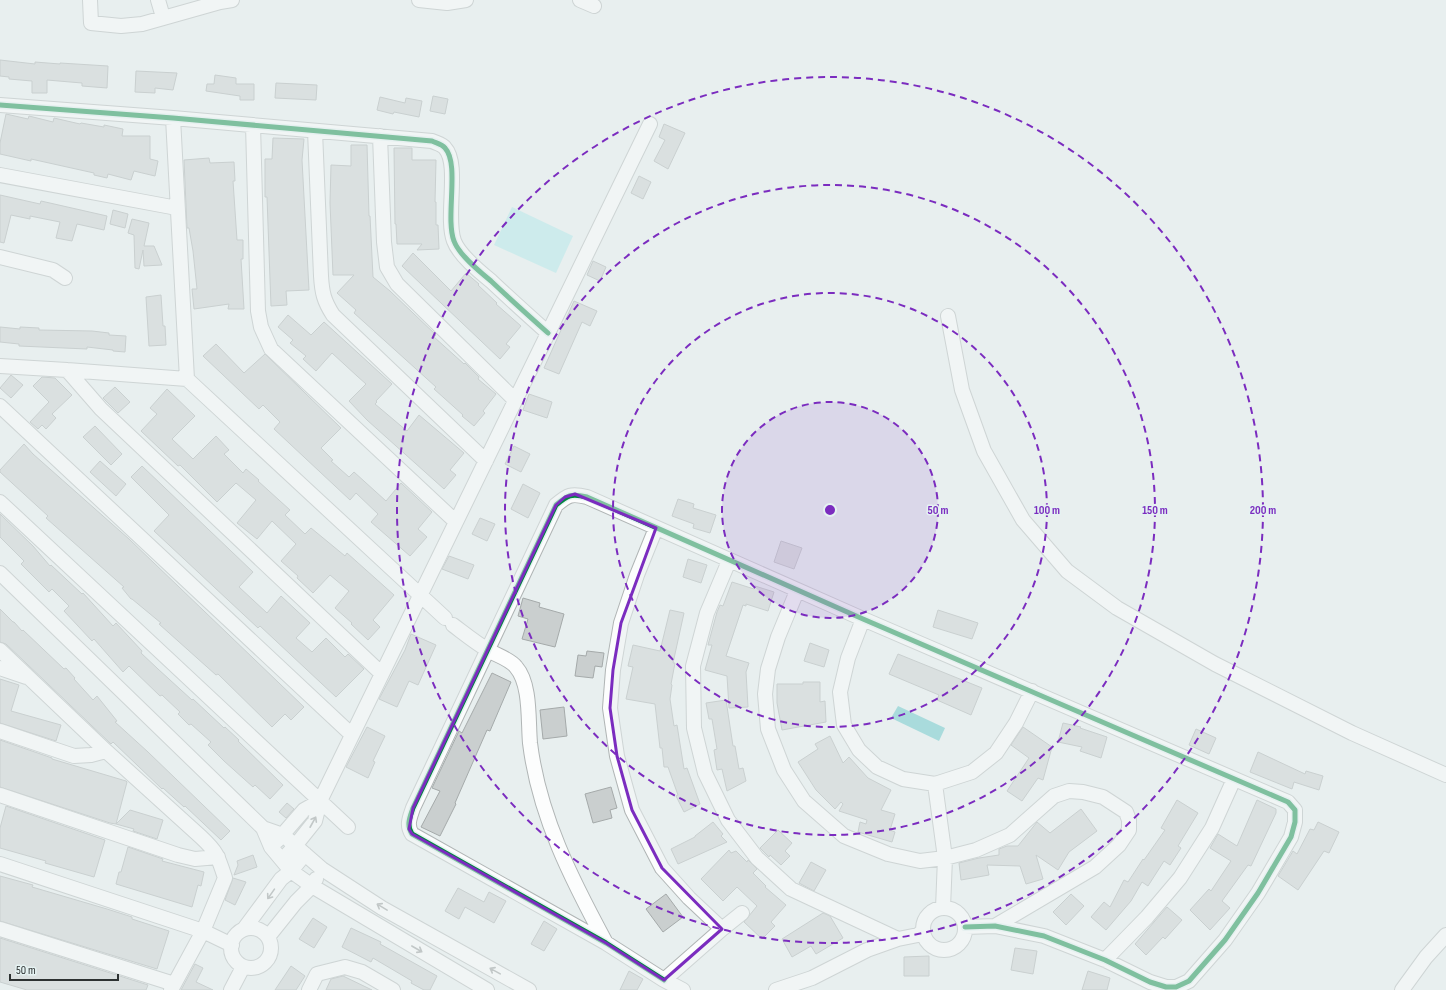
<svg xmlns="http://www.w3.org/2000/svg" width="1446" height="990" font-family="'Sofia Sans Condensed',sans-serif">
<rect width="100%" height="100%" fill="#e8efef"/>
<!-- green -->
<path fill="#ade7e8" d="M512,207L573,236L556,273L494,245Z"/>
<!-- water -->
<path fill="#5dc4c6" d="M898,706L945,728L939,741L891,718Z"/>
<!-- building -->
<path fill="#cacfcf" stroke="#a5aaaa" d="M0,60L35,64V62L60,64V63L108,66L107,88L82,86V83L47,80V93H32V81L9,79V77L0,76Z
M136,71L177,73L173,90L155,88V93L135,92Z
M215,75L236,78V84H254V100H240V96L206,91L207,84H214Z
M276,83L317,85L316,100L275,98Z
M433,96L448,99L445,114L430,111Z
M380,97L405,103L406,98L422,101L419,117L394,112L393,114L377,110Z
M6,114L28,119L29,116L53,122L54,118L80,124L81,123L104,127V125L123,129L122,136H150V159L158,161L155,176L134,171L131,180L108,174L107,178L94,175V173L31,159V161L0,154V143Z
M664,124L685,133L668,169L654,161L665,140L659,137Z
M273,138L304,139L302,160L309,290L286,291L287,305L271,306L267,197H265V159H272Z
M351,145H367L369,216H370L373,277L390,291L436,335L434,337L464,364L465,363L479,377L478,379L496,394L483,411L485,413L474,426L462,416L463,415L434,389L436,387L354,313L356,310L337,293L354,275H333L330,203L331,165L351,166Z
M394,148H412V160H436L435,202H436V225H438L439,249L417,250L422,244H397L396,224H395Z
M209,158L210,163L234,162L235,181H233L237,240H243V259H241L244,309H228L229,304L194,309L192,289H197L193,251L189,228H187L184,160Z
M639,176L651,182L643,199L631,193Z
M0,195L40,204L41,201L107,216L104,230L77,224L72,241L56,238L60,222L30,216V219L11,215L4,243L0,242Z
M113,210L128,214L125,228L110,224Z
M132,219L149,223L144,246H154L162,265L144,266L143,250L139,269L135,268L134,235L128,233Z
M413,253L451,291L466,273L479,284L478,285L497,303L496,304L521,326L506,344L510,347L500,359L402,266Z
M593,261L606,267L600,281L587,275Z
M161,295L163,326H165L166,345L149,346L146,297Z
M574,301L597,311L590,326L582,322L559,374L544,368Z
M288,315L311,335L324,322L392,384L376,401L377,402L375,404L407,431L419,415L464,453L450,470L456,475L444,489L367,420L349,401L366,384L357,376L332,353L316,371L303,359L306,356L290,343L293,340L278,327Z
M0,327L20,329V327L39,328V330L92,331L109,333V335L126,336L125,352L113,351V350L87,347V349L19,346V344L0,342Z
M216,344L244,373L265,354L341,428L321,448L333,460L331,461L349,477L354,472L386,501L401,483L432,512L418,529L427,537L410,556L371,522L378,514L356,493L350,500L274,429L280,422L263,405L259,409L203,356Z
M11,375L23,385L11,398L0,388Z
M42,377L55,378L72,395L52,414L56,418L46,429L42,425L38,429L30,422L49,402L33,386Z
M115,387L130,402L118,413L103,398Z
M167,389L195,416L172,439L193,459L216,436L229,450L224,454L243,473L246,469L259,480L258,481L290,510L285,515L305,534L311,528L345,556L347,553L394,595L373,620L380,627L368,640L351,624L352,623L335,608L349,591L330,575L313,593L297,578L298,576L281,561L296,544L272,521L257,539L237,523L256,500L236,483L217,502L180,465L178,466L141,431L157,414L150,408Z
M529,394L552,402L547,418L523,410Z
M95,426L122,454L111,465L83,437Z
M24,444L33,454L129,539L304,707L291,720L285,714L272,727L218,674L216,675L159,624L161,623L132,599H131L122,588L124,587L46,518L48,516L0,472V470Z
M514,446L530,454L521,472L505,464Z
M100,461L126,484L116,496L90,472Z
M142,466L253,572L239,587L267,613L281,596L310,623L296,638L312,652L326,638L345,657L348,654L364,669L336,697L260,626L258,628L154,531L169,515L131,477Z
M523,484L540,493L528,518L511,509Z
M678,499L694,504L693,508L716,515L710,533L693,528L694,524L672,516Z
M0,514L33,546L50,566L51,565L82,594L83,593L113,626L116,623L142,651L141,653L158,669L192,700L193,699L224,728L225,727L239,740L238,741L283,785L270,799L255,785L253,787L224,761L208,745L211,742L191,724L189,725L178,714L180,712L162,695L160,696L129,666L123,672L94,639L92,641L64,611L69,606L52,589L49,592L21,564L24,561L0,537Z
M480,518L495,524L487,541L472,534Z
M781,541L802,548L794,569L774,562Z
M449,556L474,565L468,579L442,569Z
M688,559L707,565L701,583L683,577Z
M732,582L754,589L755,586L774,592L768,611L746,604V606L743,605L726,656L749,663L746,672L748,707L729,708L727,676L705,670L712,645H708L717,612L720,605L723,606Z
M523,598L540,603L539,607L564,614L555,647L522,639L528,619L518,616Z
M0,609L13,622H14L22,631L23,630L64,669L66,668L75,678L74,679L93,700L97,696L117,721L115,722L148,752L230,831L221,840L185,806L184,807L163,788L162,789L113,742L111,744L6,644L0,642Z
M670,610L684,613L673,663H675L671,684L672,685L670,699L674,726L677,725L684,769L687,768L700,804L684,812L676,796L678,795L668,767H664L662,748H660L655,704L626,699L633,667L628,666L633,645L660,651Z
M938,610L978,623L972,639L933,627Z
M411,634L436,645L418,685L409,681L397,707L379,699L405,650Z
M810,643L829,650L824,667L804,661Z
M587,651L604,653L602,667L595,666L593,678L575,676L578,655L586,656Z
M898,654L982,688L971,715L937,700L939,695L889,674Z
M492,673L511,682L490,731L487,730L455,803L456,804L440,836L421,827L440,791L432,788L459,731L462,733Z
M0,679L19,685L11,711L61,725L56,741L0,723Z
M803,682H820V702L825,701L826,722L782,730L777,703V684H803Z
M726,700L733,746H735L739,769L743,768L746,781L727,791L722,769L717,770L714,750L717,749L712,719H709L706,703Z
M564,707L567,736L543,739L540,710Z
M1063,723L1081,727L1080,728L1107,737L1101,758L1080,751L1082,747L1058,742Z
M367,727L385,736L373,761L375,762L368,778L346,767Z
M1023,727L1052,747L1043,780L1038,778L1022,801L1007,791L1029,758L1011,745Z
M1196,729L1216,738L1209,754L1189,745Z
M830,736L843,763L849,757L868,778L891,790L881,810L895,814L890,830L895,832L892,842L858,832L860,822L866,824L867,820L839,811L843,804L841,802L835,809L816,790L798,762L818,749L815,744Z
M0,740L52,758V759L126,781L127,782L116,824L110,823L0,787Z
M1258,752L1305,774L1306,771L1323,776L1319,790L1294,782L1292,789L1250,772Z
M611,787L617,808L610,810L612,818L593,823L585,794Z
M1177,800L1198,813L1178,846L1181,848L1170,865L1164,861L1148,886L1142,882L1131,901L1106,930L1091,917L1104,902L1110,907L1124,880L1128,882L1143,859L1144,860L1165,830L1161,828Z
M1257,800L1276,809V813L1251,866L1248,865L1222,901L1230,908L1210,930L1190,910L1209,889L1211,891L1231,861L1210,848L1218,834L1237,846Z
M287,803L294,809L286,818L279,812Z
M6,806L105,840L94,877L45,863L46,861L0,848V828Z
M1081,809L1097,831L1069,852L1058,870L1036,855L1043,879L1026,884L1020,866L987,865L989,875L961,880L959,863L979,858L999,855V849L1007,846H1018L1037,822L1050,833Z
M130,810L163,820L157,839L133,831L134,829L116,824Z
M713,822L723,834L721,836L727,842L678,864L671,849L695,837V836Z
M1318,822L1339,832L1329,853L1324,851L1298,890L1278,876L1293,851L1297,854L1310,829L1314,830Z
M778,830L792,843L785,851L790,856L781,865L770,855L769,857L760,848Z
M128,847L163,859L162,861L204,872L201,886L198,885L192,907L116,884L119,872H121Z
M729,850L731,853L736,851L747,862L748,860L757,869L753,873L766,886L765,887L786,905L771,922L775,926L762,939L744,922L757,906L737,887L723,901L701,879Z
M253,855L257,867L234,875L238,865L237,861Z
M811,862L826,870L814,891L799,883Z
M0,876L33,885L32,887L107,909L132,917V919L169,931L157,969L0,921Z
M233,878L246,882L235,905L225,900Z
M458,888L484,902L489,892L506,901L494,923L465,907L459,919L445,911Z
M666,894L683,917L663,932L646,909Z
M1071,894L1084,906L1066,925L1053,912Z
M1167,907L1182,920L1165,939L1163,937L1146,955L1135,944Z
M823,913L830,916L843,938L816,954L811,946L792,957L782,939Z
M313,918L327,927L314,948L299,939Z
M544,921L557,929L544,951L531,944Z
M351,928L381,942L380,944L437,976L430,990H424L411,983L412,981L373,958L371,962L342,947Z
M0,938L148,985L146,990H27L0,982Z
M1015,948L1037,951L1033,974L1011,970Z
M929,956V976H904V957Z
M195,964L203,968L196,982L213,990H181Z
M291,966L305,976L296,990H275Z
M629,971L643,979L637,990H620Z
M1088,971L1110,978L1107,990H1082Z
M343,976L372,990H326L331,979Z"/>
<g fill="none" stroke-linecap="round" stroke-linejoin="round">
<defs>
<path id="minor" d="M90,0L91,23L121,26L142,24L220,2L232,0
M158,0L163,17
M419,0L447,3L466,0
M580,0L594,6
M0,105L173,118L432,141C436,143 442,144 445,148C460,164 445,218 454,241C459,255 480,272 491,281C510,299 529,316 548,333
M173,118L187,379L445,618
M253,125L258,311L261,327L271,349L456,522
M315,131L321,276C322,293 324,301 333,315L486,461
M380,136L384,242L387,267L397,284L515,400
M0,175L177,208
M0,257L53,270L65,278
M948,316L962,390L984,451L1023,520L1067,571L1117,608L1215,664L1352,733L1446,775
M0,366L67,370L187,379
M67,370L101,409L382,674
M0,406L352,735
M0,502L348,827
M656,528L637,575L621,623L613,670L610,708L617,756L632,810L662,868L689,898L722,929
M729,561L707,613L693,666L694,728L705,773L728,820L757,858L791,889L898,939
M0,573L263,828L271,847L291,871L312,886L487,990
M797,591L778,637L768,669L765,694L768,729L784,770L804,801L844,836L888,854L920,861L945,858L976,850L1010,835L1054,796L1069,791L1083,792L1103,797L1126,812L1129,820V830L1119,845L1095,867L995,926
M863,619L848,658L840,692L844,725L859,750L877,767L903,779L935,784L972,772L996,753L1016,723L1032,691
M453,625C465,634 476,643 488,650C496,655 510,659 516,667C531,684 528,721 530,743C539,816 572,880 606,943
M0,650L106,751L201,837C217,852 218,856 225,878L203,931L171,990
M0,668L26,677
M0,731L74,756L91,755L106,751
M935,784L945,858L943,908
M0,795L178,855L195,859L218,857
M263,828L283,835L322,869L382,908L529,990
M277,841L304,810L320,801
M282,860L295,846L315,821L320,801L650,124
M0,864L203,931L232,945
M923 929a21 21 0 1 1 42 0a21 21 0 1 1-42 0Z
M231 948a20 20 0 1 1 40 0a20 20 0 1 1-40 0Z
M0,929L174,984
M244,929L281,879L291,871L305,854
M268,937L296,902L312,886L316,879
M1105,960L1147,917L1180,878L1212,828L1234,779
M664,980L606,943L412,834C406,825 410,817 413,808L556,505C568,495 571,493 587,497L863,619L1288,802L1295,810V822L1291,837L1258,893L1225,940L1189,981L1176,987H1166L1150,982L1105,960L1044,936L995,926L965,927
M231,990L243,967
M309,990L317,974L345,967L362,972L393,990
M683,990L664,980L722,929L742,913
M776,990L812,978L867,950L898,939L918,935L923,931
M1402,990L1426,957L1446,935"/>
</defs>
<!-- minor casing -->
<use href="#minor" stroke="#b0b5b5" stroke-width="16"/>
<!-- minor -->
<use href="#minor" stroke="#fcfdfd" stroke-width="14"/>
<defs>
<path id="cycleway" d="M0,105L173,118L432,141C436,143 442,144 445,148C460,164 445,218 454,241C459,255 480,272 491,281C510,299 529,316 548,333
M664,980L606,943L412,834C406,825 410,817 413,808L556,505C568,495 571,493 587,497L863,619L1288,802L1295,810V822L1291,837L1258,893L1225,940L1189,981L1176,987H1166L1150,982L1105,960L1044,936L995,926L965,927"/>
</defs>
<!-- cycleway casing -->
<use href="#cycleway" stroke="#e5f2f2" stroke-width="8"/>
<!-- cycleway -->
<use href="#cycleway" stroke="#00873e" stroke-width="5"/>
</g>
<!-- one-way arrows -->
<defs><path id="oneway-shaft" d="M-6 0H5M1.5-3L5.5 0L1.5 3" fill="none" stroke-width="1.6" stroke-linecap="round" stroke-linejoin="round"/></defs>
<g stroke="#949898">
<use href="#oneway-shaft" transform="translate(313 822) rotate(-61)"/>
<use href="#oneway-shaft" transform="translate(271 894) rotate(125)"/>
<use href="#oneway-shaft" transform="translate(382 907) rotate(-149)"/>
<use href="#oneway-shaft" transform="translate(417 949) rotate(30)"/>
<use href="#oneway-shaft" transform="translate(495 971) rotate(-151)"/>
</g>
<!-- marked area -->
<path d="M0 0H1446V990H0ZM575,494L656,528L621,623L613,670L610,708L617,756L632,810L662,868L722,929L664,980L606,943L412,834L409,829L413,808L556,505L565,497Z" fill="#e8efef" fill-opacity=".55" fill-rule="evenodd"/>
<path fill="none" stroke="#7b2cbf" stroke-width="3" stroke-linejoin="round" d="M575,494L656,528L621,623L613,670L610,708L617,756L632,810L662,868L722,929L664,980L606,943L412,834L409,829L413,808L556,505L565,497Z"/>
<!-- distance rings -->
<circle cx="830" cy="510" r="108" fill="#7b2cbf" fill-opacity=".12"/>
<g fill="none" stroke="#7b2cbf" stroke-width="2" stroke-dasharray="7 5">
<circle cx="830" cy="510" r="108"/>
<circle cx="830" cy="510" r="217"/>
<circle cx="830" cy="510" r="325"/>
<circle cx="830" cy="510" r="433"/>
</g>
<circle cx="830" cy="510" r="6" fill="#7b2cbf" stroke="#e5f2f2" stroke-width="2"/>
<g font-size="12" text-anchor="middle" font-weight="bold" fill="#7b2cbf" stroke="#e5f2f2" stroke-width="3" stroke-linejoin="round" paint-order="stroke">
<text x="938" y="514">50 m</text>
<text x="1047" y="514">100 m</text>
<text x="1155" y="514">150 m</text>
<text x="1263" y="514">200 m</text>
</g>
<!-- scale -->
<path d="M10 974v6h108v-6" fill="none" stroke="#2d3232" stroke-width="2"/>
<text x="16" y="974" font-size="12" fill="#2d3232" stroke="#e5f2f2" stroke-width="3" paint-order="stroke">50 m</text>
</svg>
